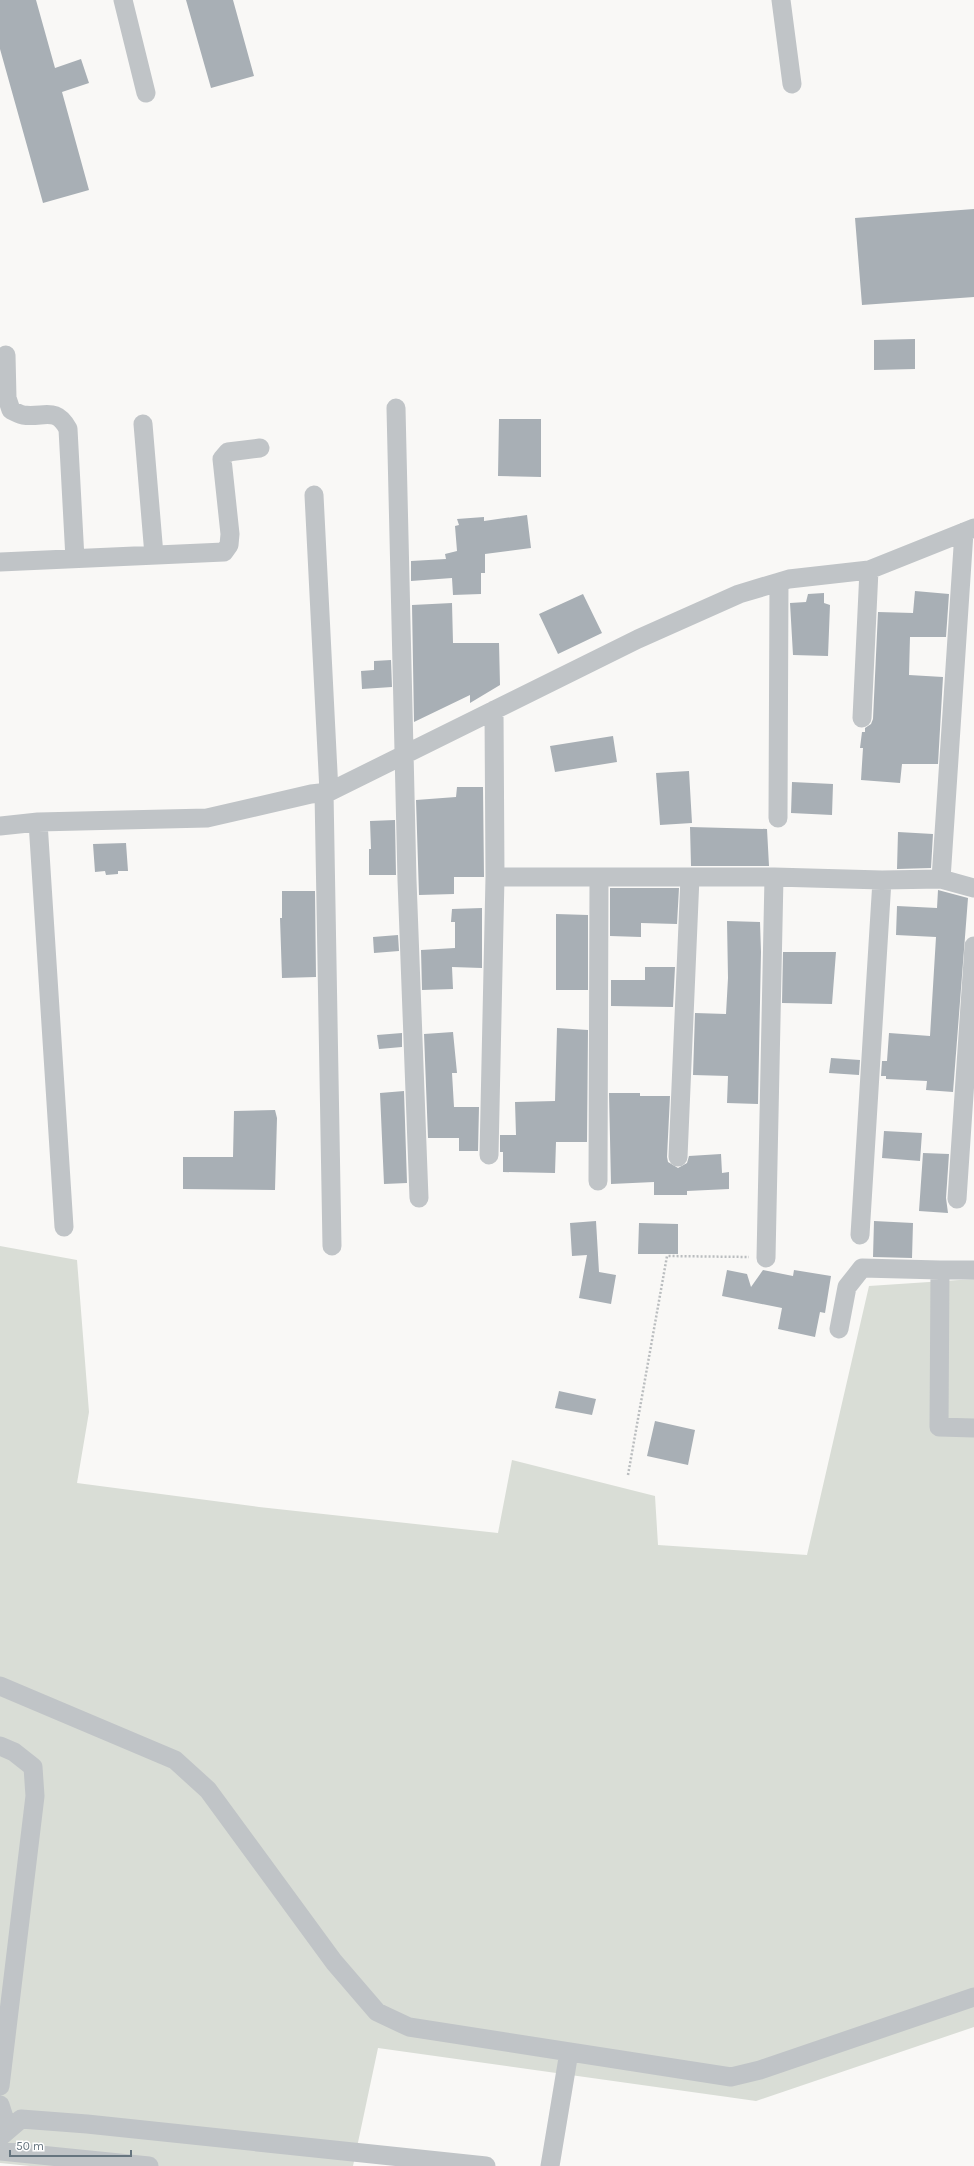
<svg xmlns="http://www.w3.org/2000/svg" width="974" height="2166" font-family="Karla,sans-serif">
<rect width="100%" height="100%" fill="#f9f8f6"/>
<!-- green -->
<path fill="#d9ddd6" d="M0,1246L77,1260L89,1412L77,1483L259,1507L498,1533L512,1460L655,1496L658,1545L807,1555L869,1286L974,1279V2027L756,2101L378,2048L353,2166H30L0,2163Z"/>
<!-- building -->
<path fill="#a8afb5" d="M0,0H36L55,68L81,59L89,83L62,92L89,190L43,203L0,49Z
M186,0H233L254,76L211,88Z
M974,209V297L862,305L855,218Z
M915,339V369L874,370V340Z
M499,419H541V477L498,476Z
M527,515L531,548L485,554V573H481V594L453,595L452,578L411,581V561L446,559L445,554L457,551L455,526L459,525L457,519L484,517V521Z
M915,591L949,594L946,637H910L909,675L943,677L938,764H902L900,783L861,780L863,748H860L862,732H865V728L871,724L873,719L878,612L913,613Z
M824,593V603L830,605L828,656L793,655L790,603L806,602L808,594Z
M583,594L602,633L558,654L539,614Z
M452,603L453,643H499L500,685L470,703V695L414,722L412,605Z
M391,660L392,687L362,689L361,671L374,670V661Z
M613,736L617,762L555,772L550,746Z
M689,771L692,823L660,825L656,773Z
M792,782L833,784L832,815L791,813Z
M457,787H483L484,877H454V894L419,895L416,800L456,797Z
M395,820L396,875H369V849H371L370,821Z
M690,827L767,829L769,866H691Z
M898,832L933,834L931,868L897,869Z
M126,843L128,871H118V874L106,875L105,871L95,872L93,844Z
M610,888H679L677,924L641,923V937L610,936Z
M938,890L968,898L953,1092L926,1090L927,1081L886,1079V1076H881L882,1061H887L889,1033L930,1036L936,937L896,935L897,906L937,908Z
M282,891H315L316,977L282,978L280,918H282Z
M482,908V968L452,967L453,989L422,990L421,950L455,948V922H451L452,909Z
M556,914L588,915V990H556Z
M727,921L760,922L761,952L758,1104L727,1103L728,1076L693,1075L695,1013L726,1014L728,978Z
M398,935L399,951L374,953L373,937Z
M783,952H836L832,1004L782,1003Z
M645,967H675L673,1007L611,1006V980H645Z
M557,1028L588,1030L587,1142H556L555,1173L503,1172V1152H500V1135H516L515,1102L555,1101Z
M453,1032L457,1073H452L454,1107H479L478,1151H459V1138H428L424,1034Z
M402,1033V1047L379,1049L377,1035Z
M831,1058L860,1060L859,1075L829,1073Z
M404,1091L407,1183L384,1184L380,1093Z
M609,1093H640V1096H670L667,1157L668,1162L678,1168L687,1163L689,1156L721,1154L722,1173L729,1172V1189L687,1191V1195H654V1182L611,1184Z
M275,1110L277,1118L275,1190L183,1189V1157H233L234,1111Z
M884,1131L922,1133L920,1161L882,1158Z
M923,1153L949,1154L946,1198L948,1213L919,1211Z
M596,1221L599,1272L616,1275L611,1304L579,1298L587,1255L572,1256L570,1223Z
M874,1221L913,1223L912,1258L873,1257Z
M639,1223L678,1224V1254H638Z
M727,1270L747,1274L751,1287L763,1270L793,1276L794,1270L831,1276L825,1313L820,1312L815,1337L778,1329L782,1308L722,1296Z
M559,1391L596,1399L592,1415L555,1408Z
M655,1421L695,1430L688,1465L647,1456Z"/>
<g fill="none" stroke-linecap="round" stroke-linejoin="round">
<!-- path -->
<path stroke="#babdbf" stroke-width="2.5" stroke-dasharray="2 2" stroke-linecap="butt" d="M628,1475L667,1256L749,1257"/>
<!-- minor -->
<path stroke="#c0c4c7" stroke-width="19" d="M123,0L146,93
M781,0L792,84
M6,355L7,398L11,410C15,412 19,414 23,415C44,418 56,406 68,429L75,559
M396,408L407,880L419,1198
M143,424L154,555
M314,495L329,792
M0,562L224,552L229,545L230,534L222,459L228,452L260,448
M862,718L869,570
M324,792L332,1246
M778,818L779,582
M38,822L64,1227
M0,826L38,822L207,818L311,794L329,792L638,639L739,594L789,579L869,570L974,528
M495,877H774L882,880L941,879L974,888
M941,879L964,532
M489,1155L495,877L494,710
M678,1157L690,877
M598,1181L599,878
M957,1199L974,946
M860,1235L882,880
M766,1258L774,877
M940,1270H974
M839,1329L847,1287L862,1268L940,1270L939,1427L974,1428
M0,1686L175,1760L208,1790L334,1962L377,2012L409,2027L731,2077L760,2070L974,1997
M0,1746L14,1752L33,1767L35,1796L0,2086
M0,2105L8,2130
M0,2137L21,2119L87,2124L486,2166
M0,2151L149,2166
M550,2166L569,2052"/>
</g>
<!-- scale -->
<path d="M10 2150v6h121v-6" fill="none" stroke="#66757f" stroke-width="2"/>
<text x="16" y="2150" font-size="12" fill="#66757f" stroke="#ffffff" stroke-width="3" paint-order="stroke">50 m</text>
</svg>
